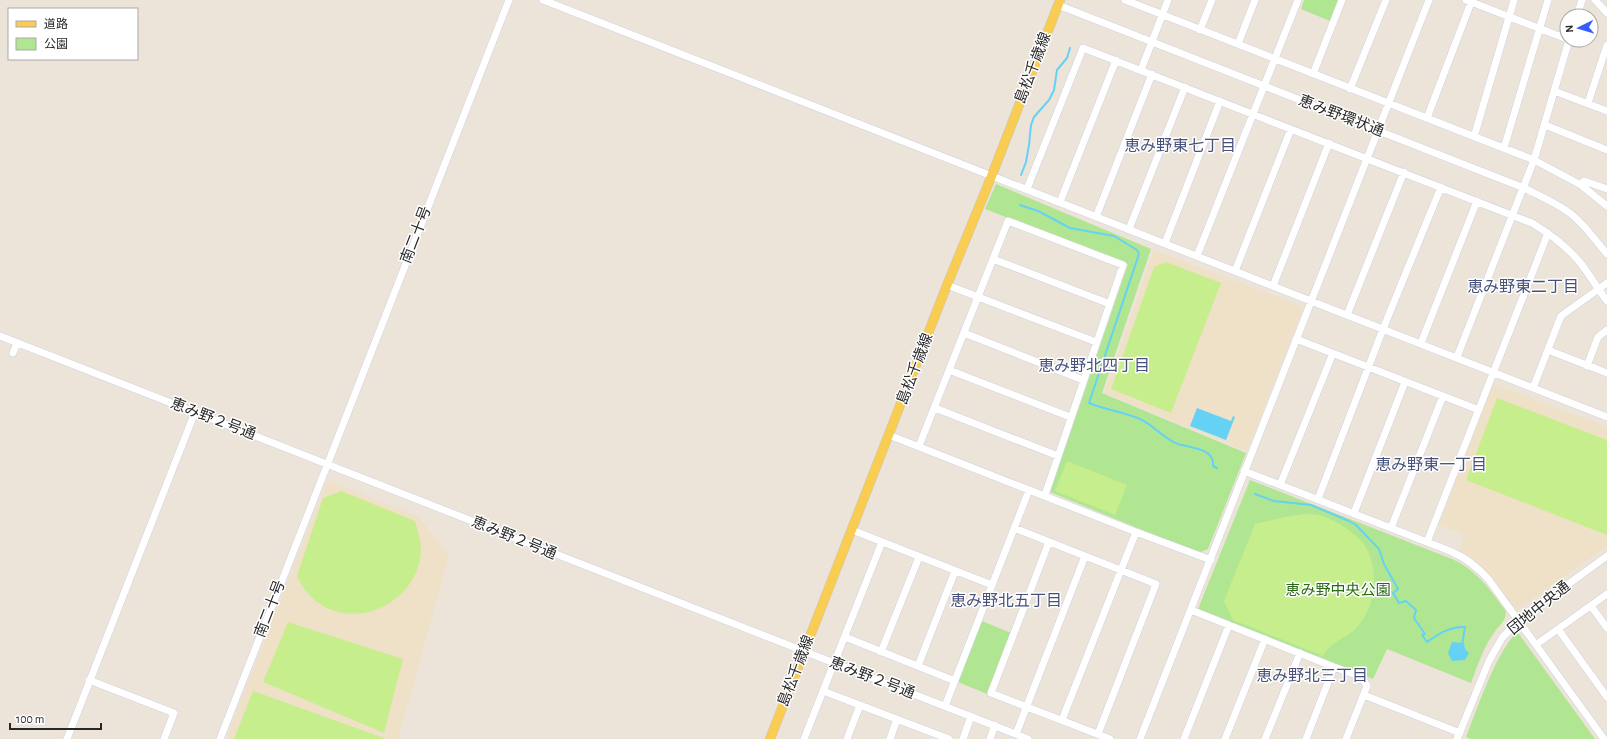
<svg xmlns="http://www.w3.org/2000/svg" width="1607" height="739" font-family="'Alegreya Sans','Noto Sans JP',sans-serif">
<rect width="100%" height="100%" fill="#ece3d9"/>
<!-- education -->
<path fill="#efe1c7" d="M1154,250L1301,306L1303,309L1247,451L1104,393Z
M1493,384L1607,427V546L1516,611L1480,564L1472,558L1459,550L1465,535L1439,525Z
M328,480L419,517L449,556L398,739H226Z"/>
<!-- green -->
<path fill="#b0e692" d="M1304,0H1338L1330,21L1301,9Z
M996,184L1151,249L1102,393L1246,453L1208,549L1198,553L1050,492L1128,264L985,209Z
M1250,480L1452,559C1478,571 1489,589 1506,611C1506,620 1501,624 1496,630C1484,646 1478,664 1471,683L1387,649L1373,679L1198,609Z
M982,621L1011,633L987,694L958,682Z
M1515,634H1519L1595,739H1471L1466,737C1478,707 1494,658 1515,634Z"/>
<!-- pitch -->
<path fill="#c7ee8d" d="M1166,262L1221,283L1171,413L1111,389L1154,267Z
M1497,398L1607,440V535L1466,480Z
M1067,461L1127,485L1115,515L1055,491Z
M341,491L415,521C418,531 421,541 421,551C419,599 361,631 320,604C309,597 303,588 297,576L323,498Z
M1303,514C1308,514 1314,514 1318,515C1334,519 1351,530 1362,542C1365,544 1366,549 1368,552C1379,576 1375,604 1359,625C1349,638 1330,641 1323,656L1233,620L1224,601L1255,524L1286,517Z
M288,622L403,659L384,733L263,682Z
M253,691L384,738V739H234Z"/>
<!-- water -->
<path fill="#65d2f5" d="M1197,408L1231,421L1233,416L1235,417L1226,440L1190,426Z
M1452,642L1464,643L1465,649L1469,653L1465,660L1452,661L1448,653Z"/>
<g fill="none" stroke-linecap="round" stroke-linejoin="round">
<!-- stream -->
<path stroke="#65d2f5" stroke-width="2" d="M1021,175L1026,162L1029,145L1031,125L1034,117L1049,100L1054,90L1057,70L1067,58L1070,48
M1020,205L1038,211L1070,228L1114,236L1137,250L1139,254L1089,403C1106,410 1125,412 1142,420C1154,426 1166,440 1178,444C1191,448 1215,448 1213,466L1217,468
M1255,494L1274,501L1311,505L1349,521L1356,525L1379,549L1384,564L1398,589L1393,593L1399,603L1406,601L1416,610L1414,618L1425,634L1422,635L1427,642C1439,634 1450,626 1465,627L1462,645"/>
<defs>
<path id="minor" d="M543,0L1607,417
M1125,0L1534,160L1581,185L1607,206
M1466,0L1567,39
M1595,0L1607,13
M1058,5L1524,188C1540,196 1557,203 1571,214C1585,225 1596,241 1607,254
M1577,16L1582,0
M1200,30L1212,0
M1238,44L1255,0
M1141,70L1168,0
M1313,74L1342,0
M1350,89L1386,0
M1554,91L1607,111
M1588,103L1607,45
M1427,118L1472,0
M1545,125L1607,150
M1474,137L1514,0
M1504,148L1548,0
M1581,185L1584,181L1607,189
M1027,189L1083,48L1532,223C1550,234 1569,248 1582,265C1591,277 1598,289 1607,301
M1060,202L1116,60
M1096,217L1152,74
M1129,229L1185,87
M1165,243L1220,101
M1197,256L1298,0
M993,259L1110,304
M1235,271L1291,129
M947,285L1096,342
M1273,286L1329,143
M1347,315L1404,172
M964,333L1083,380
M0,336L1028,739
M1296,339L1479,410
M1421,343L1477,201
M1548,350L1607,373
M13,353L17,343
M1457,357L1534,160L1569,40
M1587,366L1598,337L1607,330
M949,370L1070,417
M1533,388L1561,316L1607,283
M935,408L1058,456
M889,435L1136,532L1211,560
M919,446L1008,221L1123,265L1045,495
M1244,471L1450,551C1466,558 1478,567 1489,580L1604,739
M1280,485L1333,353
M1318,499L1383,329L1441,187
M1354,513L1405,382
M1014,528L1156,584L1098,734
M1391,528L1443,396
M852,530L992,585
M1049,542L991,693L1110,739
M1427,542L1548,233
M1591,606L1607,628
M1191,610L1334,667L1362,677L1367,686L1346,739
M1558,629L1607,697
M845,637L955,681
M1537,644L1607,594
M881,652L919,557
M918,666L955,571
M89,680L174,713L164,739
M823,691L949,739
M1364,695L1460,733
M945,706L1029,490
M1062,720L1136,532
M1016,734L1085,556
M67,739L195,412
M220,739L509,0
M804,739L882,542
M847,739L860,705
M890,739L897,719
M963,739L971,716
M990,739L995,725
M1140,739L1429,0
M1184,739L1229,625
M1225,739L1265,639
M1265,739L1300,653
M1306,739L1334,667
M1457,739L1489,661L1502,638L1519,620L1607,556"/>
<path id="major" d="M770,739L947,285L992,175L1060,0"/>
</defs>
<!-- minor casing -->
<use href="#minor" stroke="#ced3e3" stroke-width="8"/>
<!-- major casing -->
<use href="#major" stroke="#c7c7c7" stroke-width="10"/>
<!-- minor -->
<use href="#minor" stroke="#fff" stroke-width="7"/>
<!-- major -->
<use href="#major" stroke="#f8cd52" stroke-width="9"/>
</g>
<g text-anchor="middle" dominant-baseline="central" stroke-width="3" stroke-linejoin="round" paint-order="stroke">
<!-- street labels -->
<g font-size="15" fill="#282828" stroke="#fff">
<text transform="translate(1033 68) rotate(-69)">島松千歳線</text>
<text transform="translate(1341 116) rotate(21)">恵み野環状通</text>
<text transform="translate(416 235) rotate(-69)">南二十号</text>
<text transform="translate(915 369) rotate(-69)">島松千歳線</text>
<text transform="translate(213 419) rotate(21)">恵み野２号通</text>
<text transform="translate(514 538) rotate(22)">恵み野２号通</text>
<text transform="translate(1539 608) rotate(-39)">団地中央通</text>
<text transform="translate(270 609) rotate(-69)">南二十号</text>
<text transform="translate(796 671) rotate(-69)">島松千歳線</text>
<text transform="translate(872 678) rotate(21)">恵み野２号通</text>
</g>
<!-- park labels -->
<g font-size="15" fill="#296815" stroke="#fff">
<text x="1338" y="590">恵み野中央公園</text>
</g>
<!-- neighbourhood labels -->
<g font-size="16" fill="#47517b" stroke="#fff">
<text x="1180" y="146">恵み野東七丁目</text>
<text x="1523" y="287">恵み野東二丁目</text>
<text x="1094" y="366">恵み野北四丁目</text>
<text x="1431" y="465">恵み野東一丁目</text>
<text x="1006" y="601">恵み野北五丁目</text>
<text x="1312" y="676">恵み野北三丁目</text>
</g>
</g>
<!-- legend -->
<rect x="8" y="8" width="130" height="52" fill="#ffffff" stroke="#a9a9a9"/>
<rect x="16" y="21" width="20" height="6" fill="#f8cd52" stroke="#a9a9a9"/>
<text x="44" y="28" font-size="12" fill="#282828">道路</text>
<rect x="16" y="38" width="20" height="12" fill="#b0e692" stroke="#a9a9a9"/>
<text x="44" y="48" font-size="12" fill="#282828">公園</text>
<!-- north arrow -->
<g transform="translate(1579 28) rotate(265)"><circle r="19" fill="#ffffff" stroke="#a9a9a9"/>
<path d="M0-3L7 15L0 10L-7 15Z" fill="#335eff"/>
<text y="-6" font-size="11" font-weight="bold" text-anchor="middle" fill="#282828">N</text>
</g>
<!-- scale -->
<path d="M10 723v6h91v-6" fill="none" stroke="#282828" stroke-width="2"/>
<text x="16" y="723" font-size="12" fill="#282828" stroke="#ffffff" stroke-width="3" paint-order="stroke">100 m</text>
</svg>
